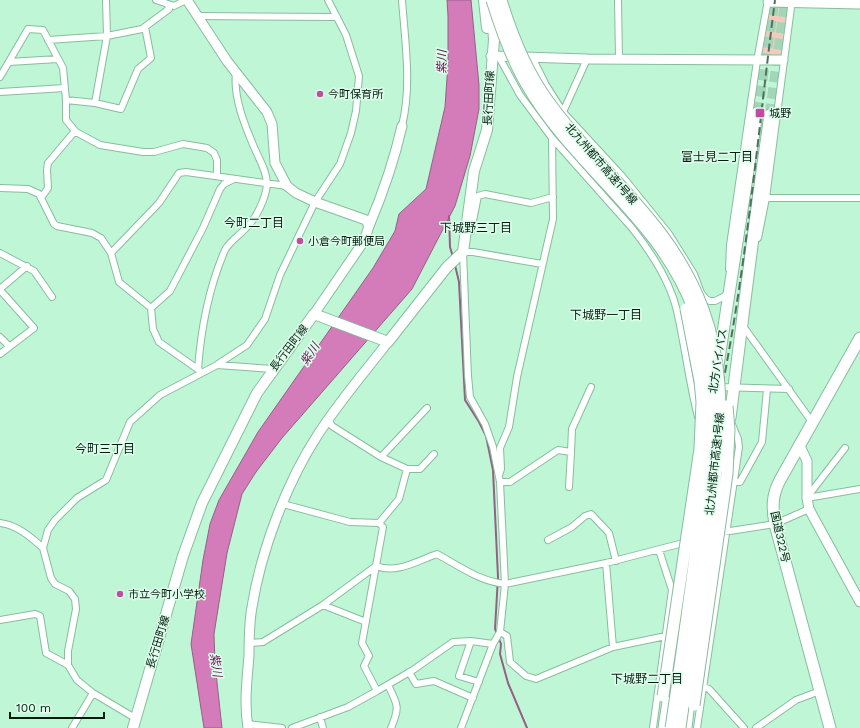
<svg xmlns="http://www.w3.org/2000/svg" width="860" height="728" font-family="'Work Sans','Noto Sans JP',sans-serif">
<rect width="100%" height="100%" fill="#bff7d6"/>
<!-- green -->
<path fill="#f2cbbd" d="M771,6H783L787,10L781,54L780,56H764L762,52L768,10Z"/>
<!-- water -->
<path fill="#d37cb9" stroke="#965f86" d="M447,0H471L479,85V109L470,156L455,206L412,289L282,438L256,472L242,494L227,553L214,634L215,664L222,728H204L191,644L203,560L210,524L219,500L258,432L373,268L395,231L399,214L426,189L445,107L448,63V16Z"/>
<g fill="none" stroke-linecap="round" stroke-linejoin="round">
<!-- stream -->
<path stroke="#965f86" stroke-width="2" d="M449,216L450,247L453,257
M455,265L459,282L465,400L479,422L486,436L493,470L498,577L495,629L501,644L500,654L508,683L527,728"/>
<!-- highway-tunnel -->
<path stroke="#a3d6b8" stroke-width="11" stroke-dasharray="11 5.5" stroke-linecap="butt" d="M757,113L774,0
M770,115L786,0"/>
<defs>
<path id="street" d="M156,0L174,6L186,0
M402,0C405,42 412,85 402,126
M618,0L619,59
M198,16L337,17
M48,40L107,36L142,29L169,9L168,5
M499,57L520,95L552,138L632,228C651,252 670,281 677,311C685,346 689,382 698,417
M532,57L546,85L563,112L622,176L669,234L694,274L701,293L706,299L710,301H715L729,294V292
M9,62L58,59
M0,77L28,29L43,30L63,68L66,100V120L76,132L100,145L143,152H154L183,144L207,148L214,153L217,160V176
M0,92L65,88
M66,100L95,103L121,109L138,69L151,58L145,27
M95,103L107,36L106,0
M563,112L587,59
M0,188L28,189L39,194L54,224L57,226L92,233L101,238L111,253L119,282L151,308L153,329L159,342L199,370
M41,198L48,188L47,170L48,163L75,131
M766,198H860
M465,230L471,231L478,196L485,194L531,203L553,197
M758,238L766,198L792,0
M0,253L34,271L52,297
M111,253L159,203L179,173L186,172L287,186
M729,269L730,245L757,61L768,0
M0,289L27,266
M0,290L34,328L0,354
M151,308L170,291L203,228L220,189L224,184L234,179
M743,326L812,422
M0,337L9,346
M218,364L247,345L265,319L280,275L315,202L340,164L351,133L356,111L359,76L346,35L328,0
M198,369C201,329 209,287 225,250C229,242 240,235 246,228C256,219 266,198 267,184C267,171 259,159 254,147C245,126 233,97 236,73
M716,387L789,389
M328,419L332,426L381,457L427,408
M381,457L407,469H420L434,454
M499,475L501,469L500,448L509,427L517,377L553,219L552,138
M500,482H510L558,450L571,452L572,429L591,387
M734,482H740L762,442L767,389
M569,487L571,452
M808,496L845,448
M807,498L860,489
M283,504L350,522L379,523L383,527L362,643L369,656L364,666L377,691
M0,523C17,525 31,537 43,548
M379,523L399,499L407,469
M717,533L775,524L809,509
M548,540L572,527L585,516L591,514L609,533L616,561
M606,563L613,647
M323,605L366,622
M0,620L35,614L40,616L46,653L68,665L77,680L93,693L135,718
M500,632L507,636L510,662L526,676L536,679L613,647L666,636
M471,641L459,676L479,682
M249,643L263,642L323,605L376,566C397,574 417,561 437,554C459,566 479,581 505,584L606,563L687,542
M68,665V651L76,609L75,599L69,591L55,584L51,578L43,548L48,530L55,520L77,498L106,480L130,422L160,395L217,365L273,369
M409,672L416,684L434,681L473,698
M388,685C398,705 400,707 391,728
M704,687L709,689L744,728
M320,717L323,728
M247,724L282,728
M72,728L93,693
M292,728L348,707L377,691L413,670L453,642L471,641L493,644
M461,728L493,644L500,632L505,584L500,482L493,447L485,424L470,397L468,376L463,252H473L542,264
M653,728L672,590L659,550
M697,728L739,447L738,439L731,422
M756,728L796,700L820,691"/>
<path id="secondary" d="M187,0L227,61L267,112L272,124L275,163L287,186L296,193L315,202L366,220L369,226L364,241L314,314
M768,2L860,4
M491,56L587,59L783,60
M369,226C383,193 394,161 402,126
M799,444L807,461V498L809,509L860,602
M248,728C244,704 247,679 249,656C249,640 249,623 252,607C261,551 286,484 317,436C338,403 364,373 388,342"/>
<path id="primary" d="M484,0L487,28
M133,728L183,556L202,503L257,393L314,314L388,342L447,267L463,252L474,171L487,130L494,40L492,8"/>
<path id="highway" d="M718,365L757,113
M730,418C743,317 755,216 770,115
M664,728L682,608
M686,728L690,692
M830,728L775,524C772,507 772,495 780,480L860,338"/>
</defs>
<!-- street casing -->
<use href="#street" stroke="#87bd9e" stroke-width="8"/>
<!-- secondary casing -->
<use href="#secondary" stroke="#87bd9e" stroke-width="11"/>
<!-- primary casing -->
<use href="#primary" stroke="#87bd9e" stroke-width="12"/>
<!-- highway casing -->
<use href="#highway" stroke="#87bd9e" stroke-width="13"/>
<!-- street -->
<use href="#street" stroke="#fff" stroke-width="6"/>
<!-- secondary -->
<use href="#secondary" stroke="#fff" stroke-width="9"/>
<!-- primary -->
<use href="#primary" stroke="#fff" stroke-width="10"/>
<!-- highway -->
<use href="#highway" stroke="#fff" stroke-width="11"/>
<!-- rail -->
<path stroke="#4f725e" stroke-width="2" stroke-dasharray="8 4" stroke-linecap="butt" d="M667,728L721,393C747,264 758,131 775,0"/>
<defs>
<path id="highway-bridge" d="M492,0C501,29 511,58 527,85C559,141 614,187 654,239C731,341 713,433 696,550C688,609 680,669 671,728
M501,0C512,36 526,71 548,101C582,149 627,188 662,235C739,339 723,431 705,550C697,609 688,669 680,728
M663,696L700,449L702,402L700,381L686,309
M694,705L727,474L729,429L727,406"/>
</defs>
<!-- highway-bridge casing -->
<use href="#highway-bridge" stroke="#87bd9e" stroke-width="13" stroke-linecap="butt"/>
<!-- highway-bridge -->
<use href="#highway-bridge" stroke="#fff" stroke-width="11"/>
</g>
<!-- markers -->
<g fill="#c14ba3" stroke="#ddfeea" stroke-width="1.5">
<circle cx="320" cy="94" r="4"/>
<rect x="755" y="108" width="10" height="10" rx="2"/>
<circle cx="300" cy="241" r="4"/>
<circle cx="120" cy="594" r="4"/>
</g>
<g text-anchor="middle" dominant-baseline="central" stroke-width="3" stroke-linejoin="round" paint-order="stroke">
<!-- poi labels -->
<g font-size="11" fill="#061b10" stroke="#ddfeea" text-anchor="start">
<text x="328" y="94">今町保育所</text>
<text x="769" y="113">城野</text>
<text x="308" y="241">小倉今町郵便局</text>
<text x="128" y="594">市立今町小学校</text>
</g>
<!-- street labels -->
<g font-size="11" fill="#061b10" stroke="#ddfeea">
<text transform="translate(489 98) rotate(-87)">長行田町線</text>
<text transform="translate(601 164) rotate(49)">北九州都市高速1号線</text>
<text transform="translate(289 348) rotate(-53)">長行田町線</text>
<text transform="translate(718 361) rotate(-81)">北方バイパス</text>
<text transform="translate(715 464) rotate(-84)">北九州都市高速1号線</text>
<text transform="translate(780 537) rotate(77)">国道322号</text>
<text transform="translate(158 642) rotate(-73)">長行田町線</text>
</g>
<!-- water labels -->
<g font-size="12" font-style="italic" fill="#61144f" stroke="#ddfeea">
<text transform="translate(442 62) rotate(-89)">紫川</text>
<text transform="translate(310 354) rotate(-57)">紫川</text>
<text transform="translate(216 665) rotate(82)">紫川</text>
</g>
<!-- neighbourhood labels -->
<g font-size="12" fill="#061b10" stroke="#ddfeea">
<text x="717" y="157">富士見二丁目</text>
<text x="254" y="223">今町二丁目</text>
<text x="476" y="228">下城野三丁目</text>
<text x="606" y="315">下城野一丁目</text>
<text x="105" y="449">今町三丁目</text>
<text x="647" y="679">下城野二丁目</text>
</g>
</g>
<!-- scale -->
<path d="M10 712v6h94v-6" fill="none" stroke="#061b10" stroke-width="2"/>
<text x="16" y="712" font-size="12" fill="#061b10" stroke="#ddfeea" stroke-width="3" paint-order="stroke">100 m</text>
</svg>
